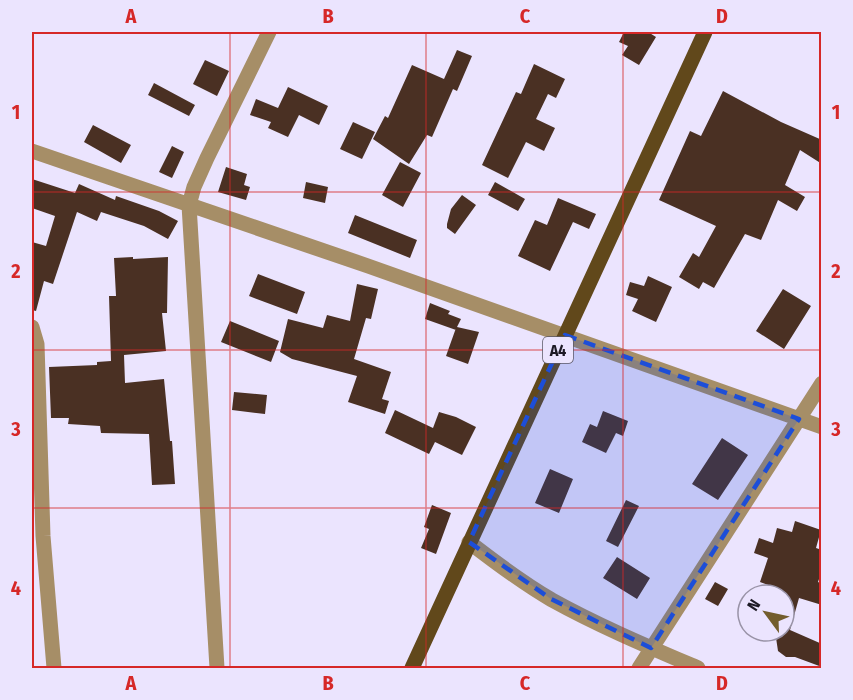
<svg xmlns="http://www.w3.org/2000/svg" width="853" height="700" font-family="'Fira Sans Condensed',sans-serif">
<rect width="100%" height="100%" fill="#ebe4fe"/>
<!-- building -->
<path fill="#4a3023" d="M624,32H648L656,37L639,65L622,55L628,46L619,42Z
M457,50L472,56L457,91L453,89L432,137L427,135L409,164L373,139L385,116L388,118L412,65L444,79Z
M205,60L229,71L217,96L193,84Z
M534,64L565,79L556,98L548,94L536,119L555,128L544,151L526,142L508,178L482,165L516,92L521,94Z
M154,83L195,105L189,116L148,95Z
M288,87L328,106L319,125L299,115L288,137L268,128L271,122L250,115L256,99L278,108Z
M723,91L781,122L822,140V164L800,150L785,185L805,197L797,211L778,200L761,240L745,234L714,288L703,282L699,289L679,277L693,253L699,257L716,226L659,200L690,131L701,136Z
M353,122L375,132L362,159L340,149Z
M93,125L131,145L121,163L84,142Z
M172,146L184,152L172,178L159,172Z
M400,162L421,173L403,207L382,195Z
M226,167L247,174L244,185L250,187L246,200L218,192Z
M32,179L75,193L79,184L115,200L116,196L159,211L178,221L168,239L144,226L101,212L97,221L77,212L53,284L44,281L36,311L32,310V242L46,246L55,216L32,208Z
M306,182L328,187L325,203L303,198Z
M495,182L525,199L518,211L488,195Z
M462,195L476,205L455,234L447,228V224L451,209Z
M558,198L596,214L589,229L573,222L550,271L518,256L535,220L547,225Z
M355,215L417,240L410,258L348,233Z
M133,257V259L168,257L167,313H162L166,351L124,355L125,383L164,379L170,441H172L175,484L152,485L149,434L101,433L100,426L68,424L69,418H51L49,367L97,365V362L111,361L109,296H116L114,258Z
M258,274L305,292L297,314L249,296Z
M648,276L672,287L656,322L632,311L638,299L626,295L630,282L644,286Z
M357,284L378,289L371,319L366,318L354,359L391,372L382,399L389,401L385,414L348,402L357,376L292,359L280,352L288,319L323,328L327,315L350,321Z
M783,289L811,306L784,349L756,331Z
M430,303L450,311L448,314L461,319L457,327L479,332L468,364L446,356L456,328V330L425,319Z
M230,321L279,341L271,362L221,342Z
M234,392L267,395L265,414L232,410Z
M395,410L433,428L439,412L456,417L476,427L462,455L435,442L429,454L385,433Z
M603,411L628,421L623,436L616,433L606,453L582,442L590,424L597,427Z
M722,438L748,455L718,500L692,484Z
M550,469L573,479L559,513L535,503Z
M626,500L639,506L618,547L606,541Z
M432,505L451,513L436,554L421,548L429,529L424,527Z
M795,521L821,530L816,548L822,550V570L818,582L822,584V605L799,598L790,630L822,644V667L795,657H786L778,651L775,631H784V595H768L771,586L760,582L768,558L754,553L759,538L773,543L777,528L792,532Z
M617,557L650,578L637,599L603,578Z
M715,582L728,589L718,606L705,599Z"/>
<g fill="none" stroke-linecap="round" stroke-linejoin="round">
<!-- street -->
<path stroke="#a68e67" stroke-width="15" d="M32,151L368,266L822,427
M32,327L37,344L43,536L54,668
M469,542C496,563 523,583 552,600C599,626 649,647 698,668
M217,668L189,205L194,187L207,158L269,32
M639,668L822,383"/>
<!-- primary -->
<path stroke="#61481b" stroke-width="15" d="M412,668L705,32"/>
</g>
<!-- marked area -->
<path fill="#1d4ed8" fill-opacity="0.2" stroke="#1d4ed8" stroke-width="4.5" stroke-dasharray="12 8" stroke-linejoin="round" d="M565,335L799,419L651,648L551,599L469,542Z"/>
<!-- grid -->
<path fill="none" stroke="#d62828" stroke-width="1.5" stroke-opacity="0.55" d="M230,32V668M426,32V668M623,32V668M32,192H822M32,350H822M32,508H822"/>
<g text-anchor="middle" dominant-baseline="central" stroke-width="6" stroke-linejoin="round" paint-order="stroke">
<!-- shield labels -->
<rect fill="#ebe4fe" stroke="#5b5766" stroke-width="1.5" x="543" y="337" width="30" height="26" rx="4.5"/>
<g font-size="16" font-weight="bold" fill="#1d1a25">
<text x="558" y="350">A4</text>
</g>
</g>
<!-- border -->
<rect width="853" height="700" fill="none" stroke="#ebe4fe" stroke-width="66"/>
<!-- north arrow -->
<g transform="translate(766 613) rotate(303)"><circle r="28" fill="#ebe4fe" stroke="#9993a7" stroke-width="1.5"/>
<path d="M0-4.5L10 22L0 15L-10 22Z" fill="#735d2d"/>
<text y="-9" font-size="16" font-weight="bold" text-anchor="middle" fill="#1d1a25">N</text>
</g>
<rect x="33" y="33" width="787" height="634" fill="none" stroke="#d62828" stroke-width="2"/>
<g font-size="20" text-anchor="middle" font-weight="bold" fill="#d62828">
<text x="131" y="23">A</text>
<text x="328" y="23">B</text>
<text x="525" y="23">C</text>
<text x="722" y="23">D</text>
<text x="16" y="119">1</text>
<text x="836" y="119">1</text>
<text x="16" y="278">2</text>
<text x="836" y="278">2</text>
<text x="16" y="436">3</text>
<text x="836" y="436">3</text>
<text x="16" y="595">4</text>
<text x="836" y="595">4</text>
<text x="131" y="690">A</text>
<text x="328" y="690">B</text>
<text x="525" y="690">C</text>
<text x="722" y="690">D</text>
</g>
</svg>
